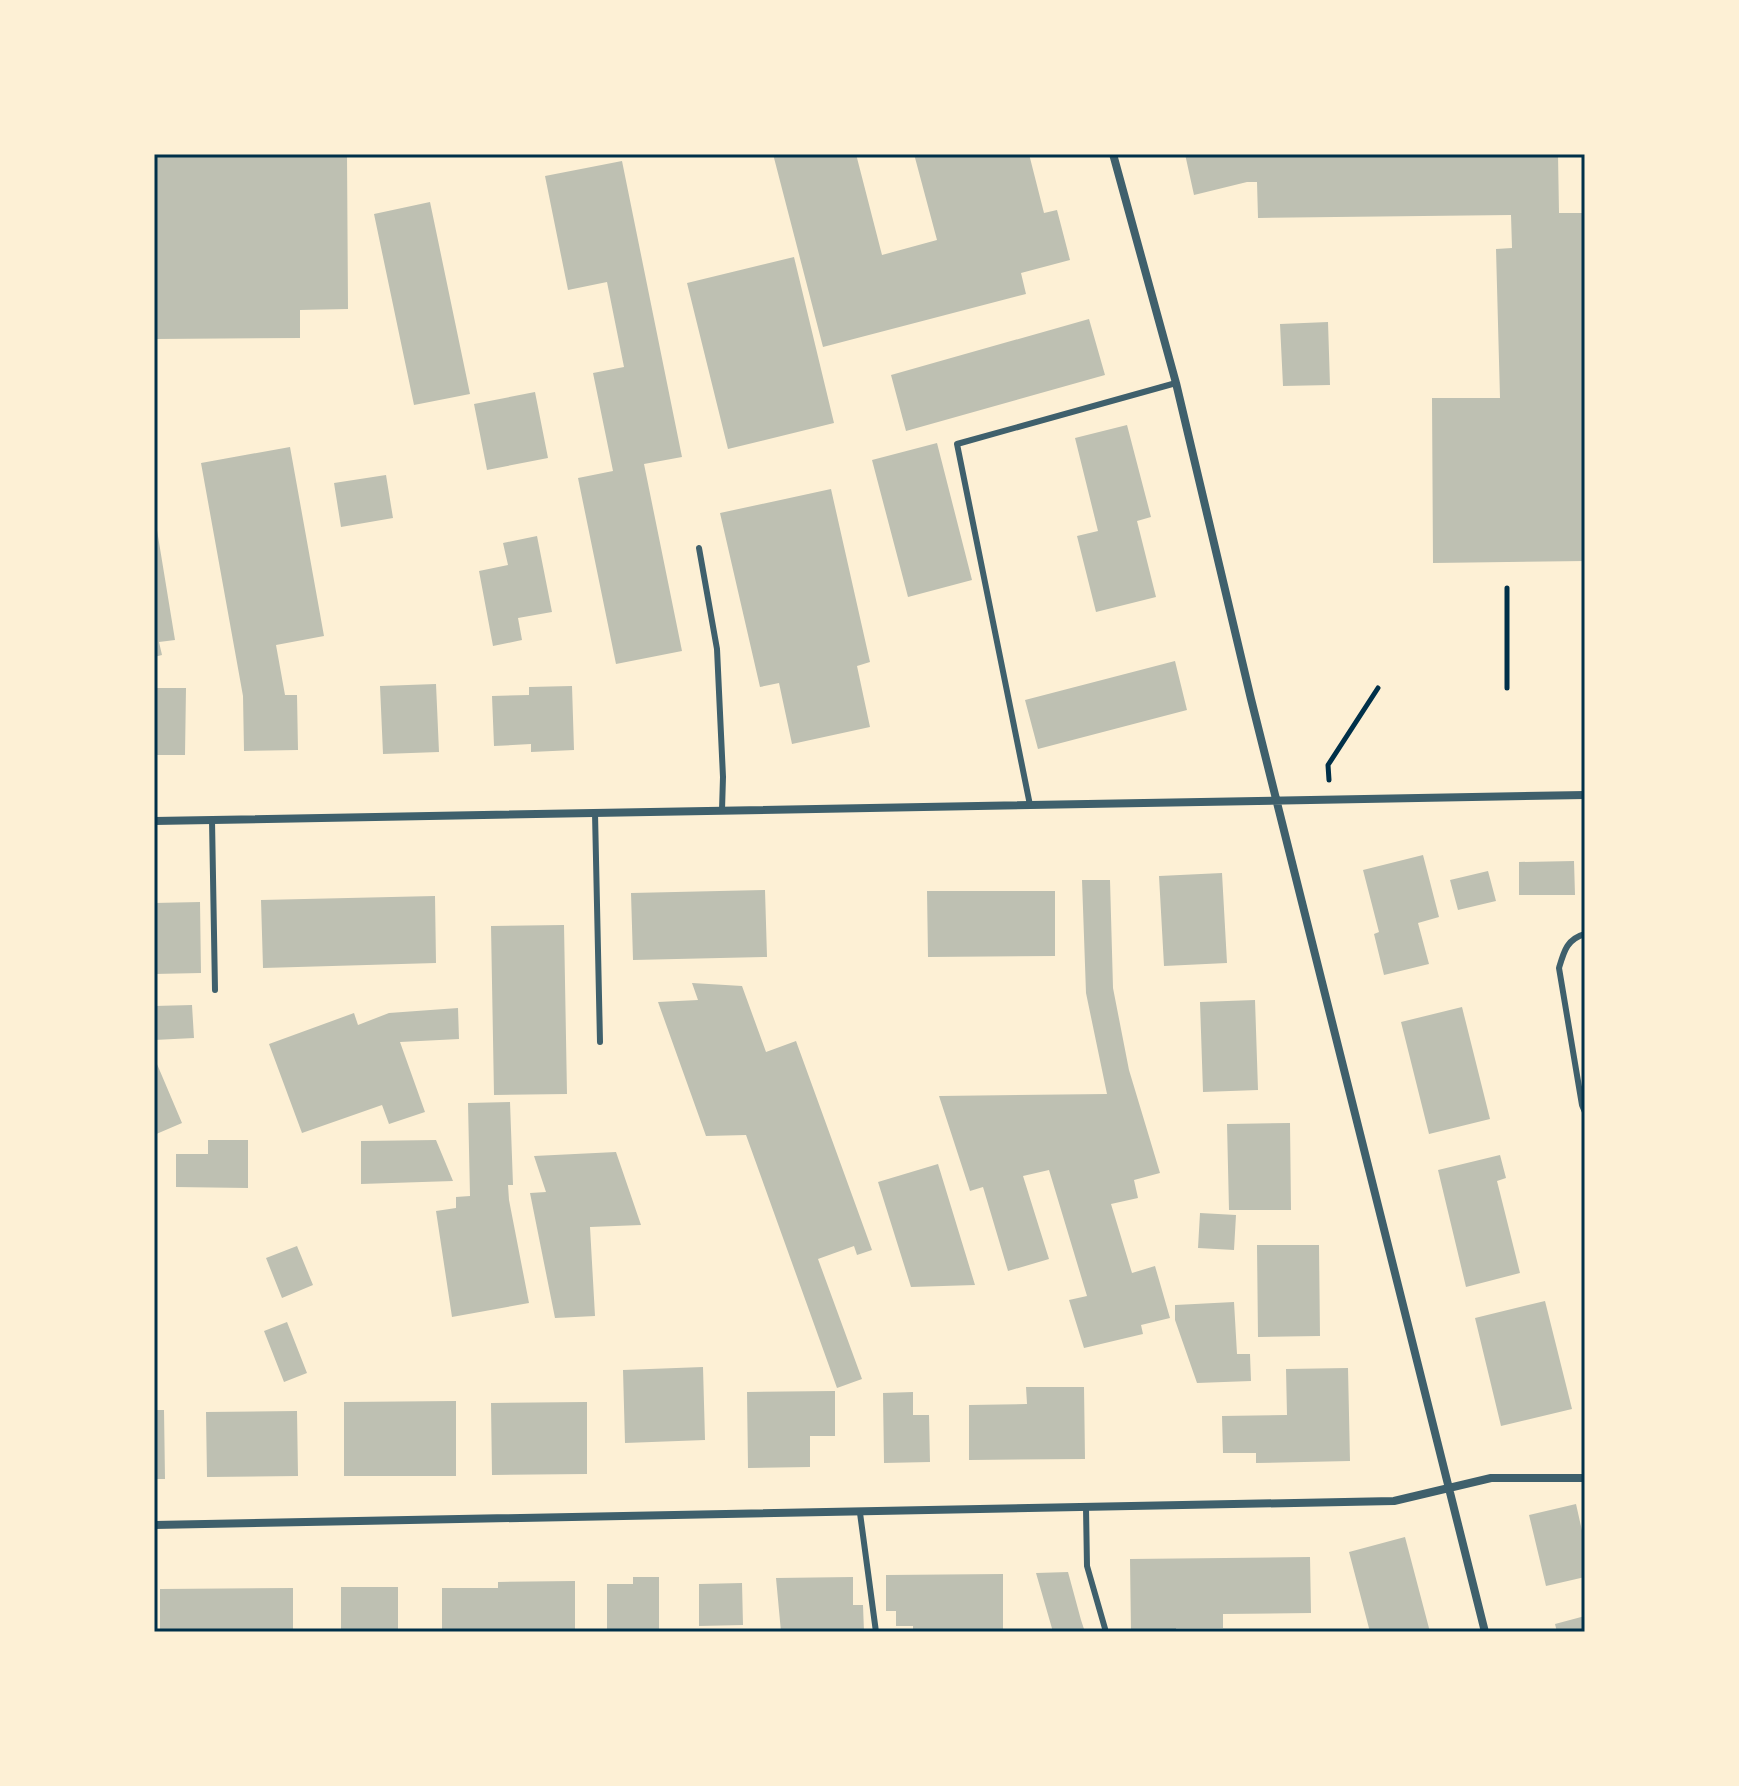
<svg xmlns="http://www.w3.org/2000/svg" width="1739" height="1786" font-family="'Exo 2',sans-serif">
<rect width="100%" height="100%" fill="#fdf0d5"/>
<!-- building -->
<path fill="#bec0b2" d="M154,154H347L348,309L300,310V338L154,339Z
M773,154H856L882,255L937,240L914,154H1029L1044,213L1057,210L1070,260L1021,273L1026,294L823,347Z
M1185,154H1558L1559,213H1585V561L1433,563L1432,398H1500L1496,249L1512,248L1511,215L1258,218L1257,182H1247L1194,195Z
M622,161L682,457L644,464L682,651L616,664L578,478L613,471L593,373L624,367L607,282L568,290L545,176Z
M430,202L470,394L414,405L374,214Z
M794,257L834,423L728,449L687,283Z
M1089,319L1105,375L906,431L891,375Z
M1328,322L1330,385L1283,386L1280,324Z
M535,392L548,458L487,470L474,404Z
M1127,425L1151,517L1137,521L1156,597L1096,612L1077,536L1098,531L1075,438Z
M937,443L972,580L908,597L872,460Z
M290,447L324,636L276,645L285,695H297L298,750L244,751L243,696L201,463Z
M386,475L393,518L341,527L334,483Z
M831,489L870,662L857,666L870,727L792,744L779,683L760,687L720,513Z
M154,524H156L175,640L159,642L162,655L154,657Z
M537,536L552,612L518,618L522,640L493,646L479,571L508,565L503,543Z
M1175,661L1187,710L1038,749L1025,700Z
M436,684L439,752L383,754L380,686Z
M572,686L574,750L531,752V744L494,746L492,696L529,695V687Z
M154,688H186L185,755H154Z
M1423,855L1439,917L1418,923L1429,964L1384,975L1374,934L1379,932L1363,870Z
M1574,861L1575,895H1519V862Z
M1488,871L1496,901L1458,910L1450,880Z
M1222,873L1227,963L1164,966L1159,876Z
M1082,880H1110L1113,988L1129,1070L1160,1173L1134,1180L1138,1198L1111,1204L1132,1273L1155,1266L1170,1318L1141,1325L1143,1334L1084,1348L1069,1300L1087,1296L1049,1170L1023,1176L1049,1259L1008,1271L983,1187L970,1191L939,1096L1107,1094L1086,993Z
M765,890L767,957L633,960L631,893Z
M927,891H1055V956L928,957Z
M435,896L436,963L263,968L261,900Z
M200,902L201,973L154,974V903Z
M564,925L567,1094L494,1095L491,926Z
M692,983L742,986L766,1052L796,1041L872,1250L857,1255L854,1246L818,1259L862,1379L837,1388L746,1135L706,1136L658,1002L698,1000Z
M1255,1000L1258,1090L1203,1092L1200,1002Z
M192,1005L194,1038L154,1040V1006Z
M1462,1007L1490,1119L1429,1134L1401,1022Z
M458,1008L459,1039L400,1042L425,1112L389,1124L382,1105L302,1133L269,1044L354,1013L358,1025L389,1013Z
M154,1057L182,1123L154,1135Z
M510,1102L513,1185H508L509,1200L529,1303L452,1317L436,1211L456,1208V1197L470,1196L468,1103Z
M1290,1123L1291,1210H1229L1227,1124Z
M208,1140H248V1188L176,1187V1154H208Z
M436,1140L453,1181L361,1184V1141Z
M616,1152L641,1225L590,1227L595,1316L555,1318L530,1193L546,1192L534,1156Z
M1500,1155L1506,1178L1497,1181L1520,1273L1466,1287L1438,1170Z
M938,1164L975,1285L911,1287L878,1182Z
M1200,1213L1236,1215L1234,1250L1198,1248Z
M1257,1245H1319L1320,1336L1258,1337Z
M297,1246L313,1285L282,1298L266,1258Z
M1545,1301L1572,1409L1501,1426L1475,1318Z
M1234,1302L1237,1354H1250L1251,1381L1197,1383L1175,1320V1305Z
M287,1322L307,1373L284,1382L264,1331Z
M703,1367L705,1440L625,1443L623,1370Z
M1348,1368L1350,1461L1256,1463V1453H1223L1222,1416L1287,1415L1286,1369Z
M1026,1387H1084L1085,1459L969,1460V1405L1027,1404Z
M835,1391V1436H810V1467L748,1468L747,1392Z
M913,1392V1415H929L930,1462L884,1463L883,1393Z
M456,1401V1476H344V1402Z
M587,1402V1474L492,1475L491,1403Z
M154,1410H164L165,1479H154Z
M297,1411L298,1476L207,1477L206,1412Z
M1576,1504L1585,1544V1577L1546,1586L1529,1515Z
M1405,1537L1430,1632H1370L1349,1552Z
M1310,1557L1311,1613L1223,1614V1628H1176V1632H1131L1130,1559Z
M1068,1572L1081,1620L1085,1632H1053L1036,1573Z
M1003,1574V1632H913V1626H896V1611H886V1575Z
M633,1577H659V1632H607V1584H633Z
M853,1577V1605H863L864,1632H781L776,1578Z
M575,1581V1632H442V1588H498V1582Z
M742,1583L743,1625L699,1626V1584Z
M341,1587H398V1632H341Z
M293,1588V1632H160V1589Z
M1585,1616V1632H1557L1555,1624Z"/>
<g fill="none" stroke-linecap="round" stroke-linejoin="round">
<!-- path -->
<path stroke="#003049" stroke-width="5" d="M1507,588V688
M1329,780L1328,765L1378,688"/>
<!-- service -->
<path stroke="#3f606c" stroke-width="6" d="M699,548L717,649L723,777L722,810
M1030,805L957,444L1176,383
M595,813L600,1042
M212,820L215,990
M1585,934C1567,939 1564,951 1559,968L1582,1105L1585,1112
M1086,1508L1087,1566L1106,1632
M860,1513L876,1632"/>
<!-- minor -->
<path stroke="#3f606c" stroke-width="8" d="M1113,154L1176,383L1251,699L1485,1632
M154,821L1585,795
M154,1525L1394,1501L1491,1478H1585"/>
</g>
<!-- border -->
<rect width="1739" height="1786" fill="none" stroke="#fdf0d5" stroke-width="312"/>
<rect x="156" y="156" width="1427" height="1474" fill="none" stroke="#003049" stroke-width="3"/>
</svg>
